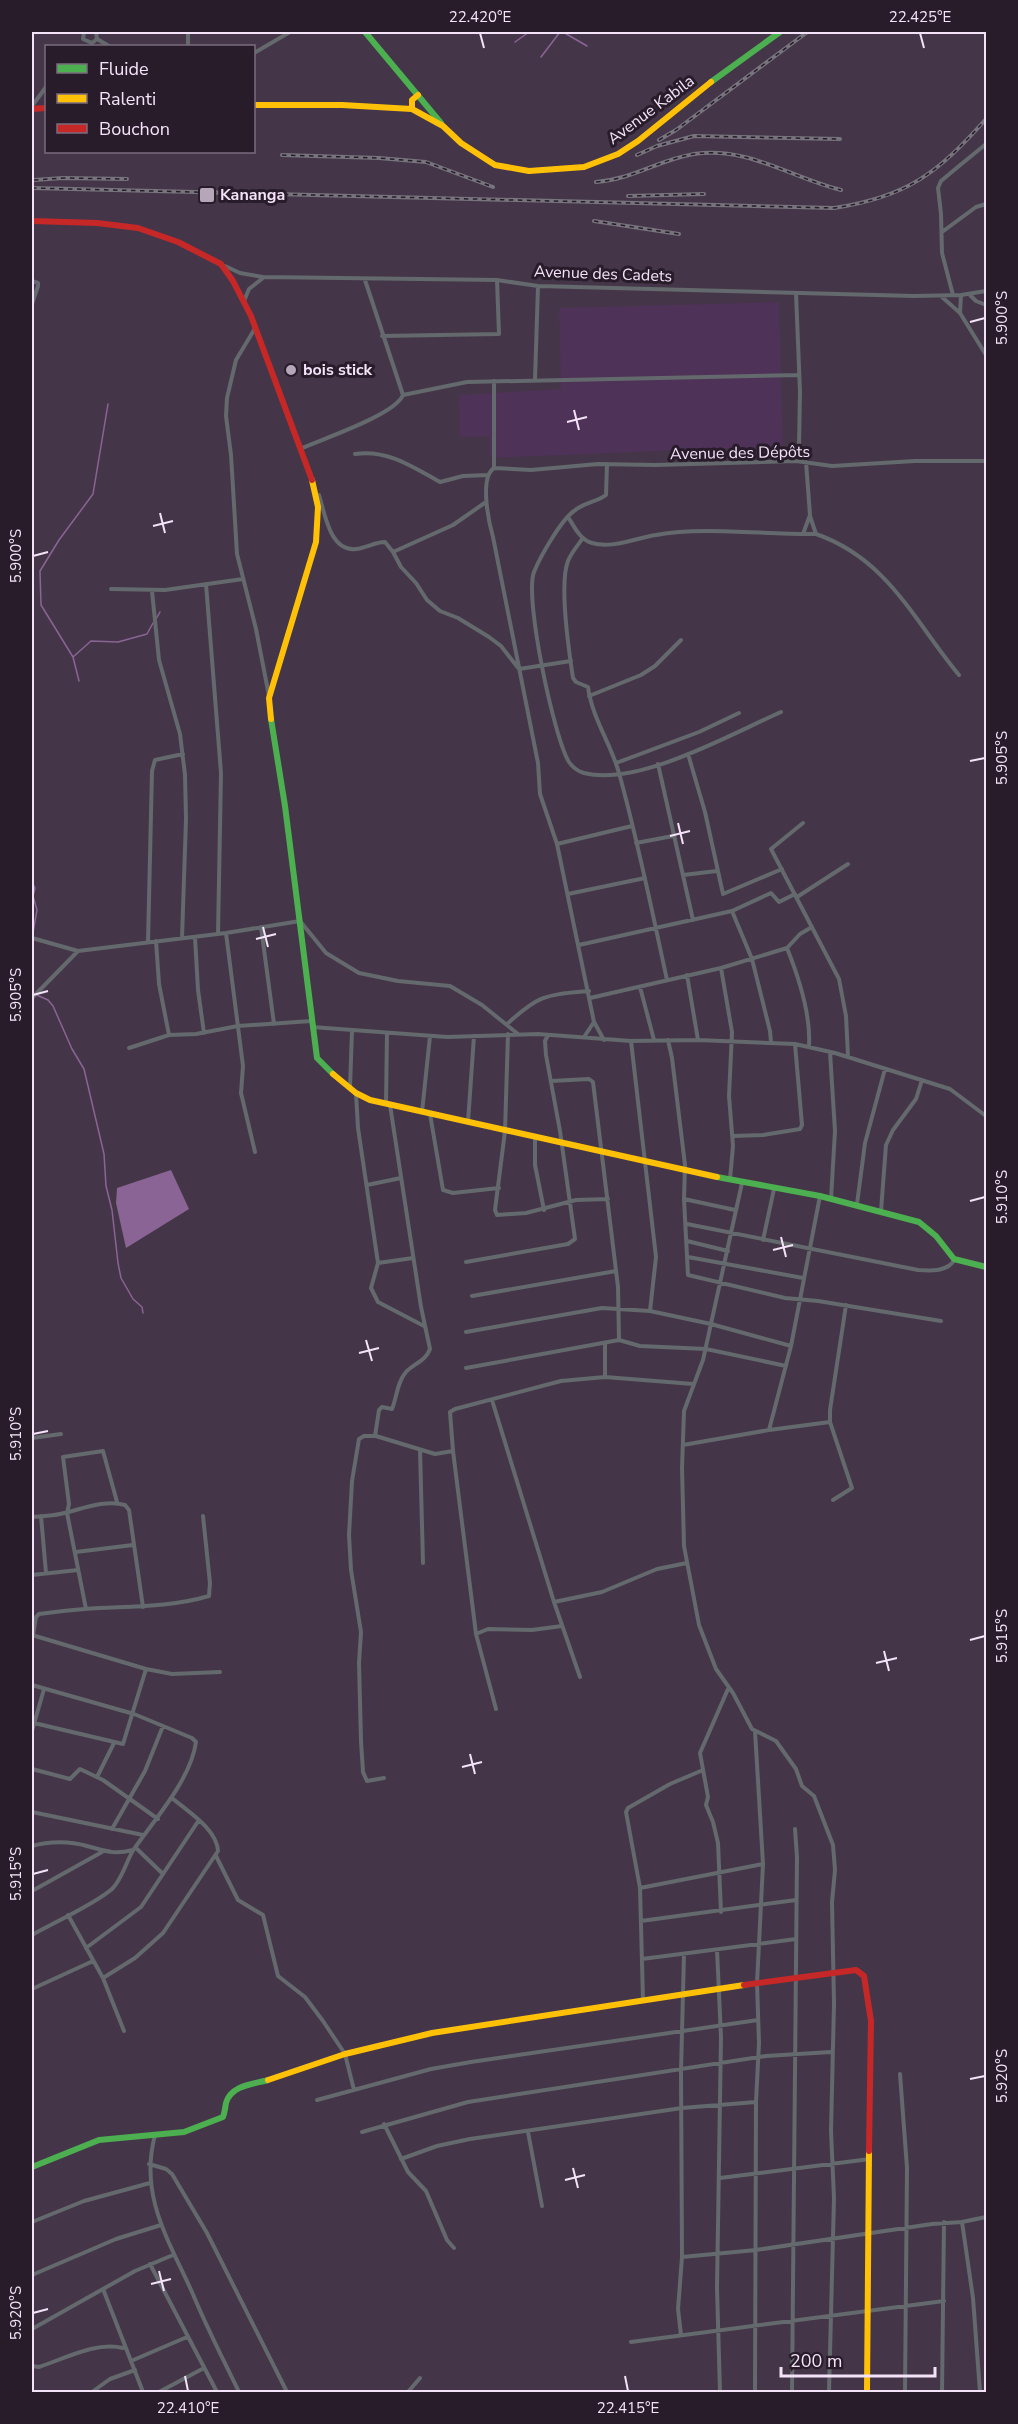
<svg xmlns="http://www.w3.org/2000/svg" width="1018" height="2424" font-family="'Nunito Sans',sans-serif">
<rect width="100%" height="100%" fill="#443648"/>
<!-- built -->
<path fill="#4f3257" d="M779,302L783,446L490,458L489,436L460,437L459,395L561,389L559,308Z"/>
<!-- water -->
<path fill="#8a6494" d="M171,1170L189,1209L126,1248L116,1203L117,1188Z"/>
<g fill="none" stroke-linecap="round" stroke-linejoin="round">
<!-- stream -->
<path stroke="#8a6494" stroke-width="1.5" d="M563,32L587,46
M515,42L529,32
M541,57L560,32
M156,619L160,612
M73,657L91,641L118,642L147,634L153,623
M79,681L73,657L41,605L40,571L59,540L93,494L108,404
M32,938L37,910L33,896L35,888L32,882
M32,993L48,1000L53,1006L72,1049L84,1069L104,1154L106,1186L112,1210L118,1263L121,1278L133,1299L142,1307L143,1313"/>
<!-- street -->
<path stroke="#63696c" stroke-width="4" d="M84,32L83,39L92,43L97,39L96,32
M97,39L109,46
M188,46V32
M254,53L290,32
M32,106L46,87
M942,232L976,207L986,204
M225,266L240,273L263,277L497,280L538,286L914,296L961,295L986,291
M365,280L403,395
M32,281L38,283V286L32,304
M796,293L800,392L799,445V455L803,462
M953,295L942,253L941,214L938,188L941,181L959,166L986,144
M970,295L976,301L986,305
M942,297L960,313L986,355
M244,301L249,289L263,278
M960,312L961,295
M254,330L236,360L227,398L226,416L231,455L237,554L256,629L269,696
M382,336L499,334L497,280
M535,380L538,286
M494,381V468C479,478 489,523 493,537L538,763L540,794L557,844L594,1022L604,1040
M300,449C322,439 395,415 403,395L467,382L798,375
M355,454C387,449 413,467 440,482L463,476L488,475
M607,464L606,495C597,502 583,503 574,511C561,520 540,557 534,572C524,597 554,738 569,762C573,768 577,771 584,773C638,787 731,734 781,712
M494,468L531,470L598,464L655,465L796,461L832,466L915,461H986
M319,495C325,514 330,552 356,549C366,548 375,542 385,542L393,552L401,567L416,583L427,600L440,611L458,618L489,637L501,646L519,669L571,661
M810,516L816,534
M568,517C574,526 580,540 592,543C612,549 636,538 656,535C705,526 765,535 816,534C888,559 914,621 959,675
M803,534L810,515L806,462
M583,538C578,545 571,553 568,561C559,584 569,652 573,678L576,682L588,687C592,718 611,744 619,773C638,841 652,911 667,980
M393,552L453,525L486,502
M206,584L221,773L218,934
M111,589L165,590L243,579
M152,591L159,660L180,734L185,775L186,819L182,938
M589,696L641,675L655,666L681,640
M688,754L705,812L723,894L782,869
M616,763L699,732L739,713
M658,764L693,920
M803,823L771,849L839,979L846,1016L848,1056
M636,843L673,836
M557,844L632,826
M683,875L717,871
M568,894L645,878
M797,897L848,864
M732,911L752,959L770,1031L771,1042
M261,927L274,1024
M226,933L243,1066L241,1093L255,1152
M195,937L198,990L204,1033
M32,938L78,951L226,933L300,921L326,953L359,973L398,981L450,986L482,1005L518,1034
M156,941L159,984L169,1035
M148,942L152,771L155,760L183,754
M579,945L732,911L771,893L779,902L795,894
M787,948C799,978 811,1014 809,1046
M721,968L732,1032L729,1096L733,1146L730,1179
M687,975L698,1040
M640,987L654,1040
M32,998L78,951
M590,998L721,968L787,948L800,934L812,927
M507,1024C540,994 546,995 589,991
M312,1027L447,1037L538,1034L631,1041L698,1040L795,1044L835,1053L950,1089L986,1116
M508,1034L505,1131L495,1210L497,1215L526,1213L576,1200L608,1199
M584,1037L594,1022
M668,1040L672,1058L685,1165L684,1199L688,1275L785,1298L818,1301L941,1321
M631,1041L656,1257L650,1311
M129,1048L169,1035L196,1034L238,1026L311,1021
M830,1052L835,1131L831,1199
M551,1081L589,1079L593,1082L618,1287L619,1340
M350,1087L352,1031
M356,1093L358,1128L378,1263L371,1288L378,1302L424,1326
M386,1103L387,1034
M422,1112L430,1036
M430,1114L443,1190L453,1193L499,1188
M468,1122L474,1036
M733,1136L763,1135L800,1129L802,1125L795,1044
M535,1137V1165L544,1210
M742,1183L703,1360L684,1411L682,1468L684,1546L699,1625L716,1669L733,1693L752,1729L776,1741L796,1769L802,1786L814,1796L833,1845L835,1870L832,1902L834,2004L831,2131L834,2198L829,2392
M367,1185L401,1178
M684,1199L735,1210
M857,1204L865,1143L885,1069
M881,1211L886,1145L893,1130L916,1099L922,1080
M687,1224L918,1270C931,1271 948,1272 955,1259
M763,1240L774,1189
M687,1241L728,1251
M688,1257L803,1278
M466,1262L568,1244L575,1239L560,1131L546,1055L545,1041L548,1035
M378,1263L413,1258
M472,1296L616,1271
M466,1332L602,1308L650,1311L711,1324L791,1346
M466,1368L619,1340L640,1346L706,1349L786,1366
M605,1377V1343
M492,1400L554,1602L580,1677
M830,1422V1410L846,1305
M769,1430L791,1346L820,1196
M376,1436L435,1454L453,1451
M32,1438L61,1434
M683,1445L769,1430L830,1422L852,1488L833,1500
M420,1450L423,1563
M41,1516L46,1573
M32,1517C41,1516 51,1516 60,1514C80,1510 104,1499 125,1505L129,1510L143,1607
M76,1552L133,1545
M32,1575L78,1570
M554,1602L602,1592L657,1569L687,1563
M86,1609L67,1513L69,1504L63,1457L103,1451L117,1502
M476,1634L488,1629L532,1630L562,1626
M32,1635L146,1669L172,1674L220,1672
M33,1635L36,1617L39,1614C54,1612 69,1610 85,1609C127,1606 168,1608 209,1596L210,1583L203,1516
M32,1685L134,1714L192,1738L196,1742C191,1779 155,1819 134,1849C126,1861 123,1878 112,1889C95,1904 53,1923 32,1935
M496,1709L476,1634L453,1451L450,1412L455,1409L561,1381L605,1377L693,1384
M34,1723L123,1744L146,1669
M32,1731L44,1689
M32,1769L70,1779L80,1769L103,1780L158,1819
M97,1777L114,1743
M384,1778L367,1781L363,1772L361,1741L359,1663L361,1632L351,1570L349,1535L352,1481L359,1439L364,1436H375L379,1410L382,1407L392,1409C397,1397 397,1382 406,1372C413,1364 426,1361 430,1349L421,1307L390,1105
M32,1812L143,1835
M112,1829L145,1771L163,1726
M32,1846C49,1841 70,1841 87,1846C106,1851 113,1855 133,1850
M136,1848L163,1874
M216,1856L238,1900L263,1915L278,1976L305,1997L323,2021L345,2054L354,2090
M640,1888L763,1864
M32,1891L102,1852
M721,1912L718,1843L713,1822L706,1805L708,1797L700,1753L728,1689
M68,1915L103,1978L124,2031
M641,1921L796,1900
M86,1948L141,1907L199,1820
M717,1950L721,2037L717,2288L720,2392
M642,1959L796,1939
M103,1978L135,1958L163,1933L218,1851C217,1829 187,1811 172,1798
M32,1989L93,1961
M643,2000L640,1888L626,1812L628,1808L670,1784L703,1770
M900,2074L907,2168L905,2392
M317,2100L431,2069L471,2062L758,2020
M384,2124L408,2172L426,2191L447,2240L454,2248
M362,2132L468,2102L766,2056L831,2052
M528,2132L542,2206
M155,2135C139,2195 168,2239 192,2292C206,2326 223,2359 239,2392
M401,2159L437,2146L470,2139L682,2108L756,2102
M149,2164L166,2169L172,2174L207,2233L287,2392
M720,2178L870,2159
M32,2222L84,2201L150,2183
M962,2222L986,2217
M682,2257L756,2250L932,2224L962,2222L973,2298L980,2392
M150,2264L217,2392
M32,2275L116,2239L161,2225
M103,2289L143,2392
M32,2329L135,2271L173,2255
M681,2335L678,2309L682,2257L681,2071L684,1954
M631,2342L944,2301
M131,2361L187,2337
M32,2366L39,2367C64,2359 96,2341 123,2348
M92,2392L110,2379L135,2370
M159,2392L204,2368
M408,2392L420,2378
M755,2392L756,2102L759,2043L757,1983L763,1864L755,1731
M792,2392L797,1857L795,1829
M942,2392L944,2222"/>
<!-- fast -->
<path stroke="#4caf50" stroke-width="6" d="M365,32L441,123
M711,82L780,32
M271,719L285,806L317,1058L333,1074
M717,1177L820,1196L919,1222L936,1236L954,1259L986,1267
M32,2167L99,2140L184,2132L223,2117C225,2112 225,2108 226,2103C231,2085 254,2084 268,2080"/>
<!-- slow -->
<path stroke="#ffc107" stroke-width="6" d="M254,105H342L412,109L443,126L461,143L495,165L529,171L584,167L618,154L638,141L711,82
M412,109V100L418,95
M271,719L269,698L316,542L318,507L312,480
M333,1074L356,1093L370,1100L717,1177
M268,2080L345,2054L432,2033L744,1985
M867,2392L869,2151"/>
<!-- jam -->
<path stroke="#c62828" stroke-width="6" d="M32,109L46,108
M32,221L97,223L138,228L178,242L221,264L233,281L251,316L312,480
M744,1985L856,1970L864,1976L871,2021L869,2151"/>
<defs>
<path id="rail" d="M659,140L676,130L806,33
M282,155L379,158L426,162L493,187
M637,155L657,146L694,136L840,139
M34,180L63,178L127,179
M596,182C634,179 658,160 694,154C748,146 791,178 841,190
M32,188L834,208C907,197 938,173 986,119
M628,196L704,194
M594,221L679,234"/>
</defs>
<!-- rail casing -->
<use href="#rail" stroke="#77747d" stroke-width="4"/>
<!-- rail -->
<use href="#rail" stroke="#281c2b" stroke-width="1.5" stroke-dasharray="4.5" stroke-linecap="butt"/>
</g>
<!-- ticks -->
<path fill="none" stroke="#f4e2f8" stroke-width="2" d="M480,33L484,48M920,33L924,48M970,322L985,318M574,410L579,430M567,422L587,417M160,513L165,533M153,526L173,521M33,556L48,552M970,761L985,758M678,823L683,844M670,836L690,831M263,927L268,947M256,939L276,934M33,995L48,991M970,1201L985,1197M781,1237L786,1257M773,1250L793,1245M366,1340L372,1361M359,1353L379,1348M33,1434L48,1431M970,1640L985,1636M884,1651L889,1671M876,1663L897,1658M470,1754L475,1774M462,1767L482,1762M33,1874L48,1870M970,2079L985,2076M573,2168L578,2188M565,2180L585,2175M159,2271L164,2291M151,2284L171,2279M33,2313L48,2309M185,2376L188,2391M625,2376L628,2391"/>
<!-- markers -->
<g fill="#b6a6ba" stroke="#281c2b" stroke-width="2">
<rect x="199" y="187" width="16" height="16" rx="3"/>
<circle cx="291" cy="370" r="6"/>
</g>
<g text-anchor="middle" dominant-baseline="central" stroke-width="6" stroke-linejoin="round" paint-order="stroke">
<!-- street labels -->
<g font-size="16" fill="#f4e2f8" stroke="#281c2b">
<text transform="translate(651 110) rotate(-37)">Avenue Kabila</text>
<text transform="translate(603 274) rotate(2)">Avenue des Cadets</text>
<text transform="translate(740 453) rotate(-1)">Avenue des Dépôts</text>
</g>
<!-- poi labels -->
<g font-size="16" font-weight="bold" fill="#f4e2f8" stroke="#281c2b" text-anchor="start">
<text x="220" y="195">Kananga</text>
<text x="303" y="370">bois stick</text>
</g>
</g>
<!-- border -->
<rect width="1018" height="2424" fill="none" stroke="#281c2b" stroke-width="66"/>
<!-- legend -->
<rect x="45" y="45" width="210" height="108" fill="#281c2b" stroke="#7a6b7d" stroke-width="1.5"/>
<rect x="57" y="64" width="30" height="9" fill="#4caf50" stroke="#7a6b7d" stroke-width="1.5"/>
<text x="99" y="75" font-size="18" fill="#f4e2f8">Fluide</text>
<rect x="57" y="94" width="30" height="9" fill="#ffc107" stroke="#7a6b7d" stroke-width="1.5"/>
<text x="99" y="105" font-size="18" fill="#f4e2f8">Ralenti</text>
<rect x="57" y="124" width="30" height="9" fill="#c62828" stroke="#7a6b7d" stroke-width="1.5"/>
<text x="99" y="135" font-size="18" fill="#f4e2f8">Bouchon</text>
<!-- scale -->
<path d="M781 2367v9h154v-9" fill="none" stroke="#f4e2f8" stroke-width="3"/>
<text x="790" y="2367" font-size="18" fill="#f4e2f8" stroke="#281c2b" stroke-width="4.5" paint-order="stroke">200 m</text>
<rect x="33" y="33" width="952" height="2358" fill="none" stroke="#f4e2f8" stroke-width="2"/>
<g font-size="15" text-anchor="middle" fill="#f4e2f8">
<text x="480" y="22">22.420°E</text>
<text x="920" y="22">22.425°E</text>
<text transform="translate(1002 318) rotate(-90)" y="5">5.900°S</text>
<text transform="translate(16 556) rotate(-90)" y="5">5.900°S</text>
<text transform="translate(1002 758) rotate(-90)" y="5">5.905°S</text>
<text transform="translate(16 995) rotate(-90)" y="5">5.905°S</text>
<text transform="translate(1002 1197) rotate(-90)" y="5">5.910°S</text>
<text transform="translate(16 1434) rotate(-90)" y="5">5.910°S</text>
<text transform="translate(1002 1636) rotate(-90)" y="5">5.915°S</text>
<text transform="translate(16 1874) rotate(-90)" y="5">5.915°S</text>
<text transform="translate(1002 2076) rotate(-90)" y="5">5.920°S</text>
<text transform="translate(16 2313) rotate(-90)" y="5">5.920°S</text>
<text x="188" y="2413">22.410°E</text>
<text x="628" y="2413">22.415°E</text>
</g>
</svg>
